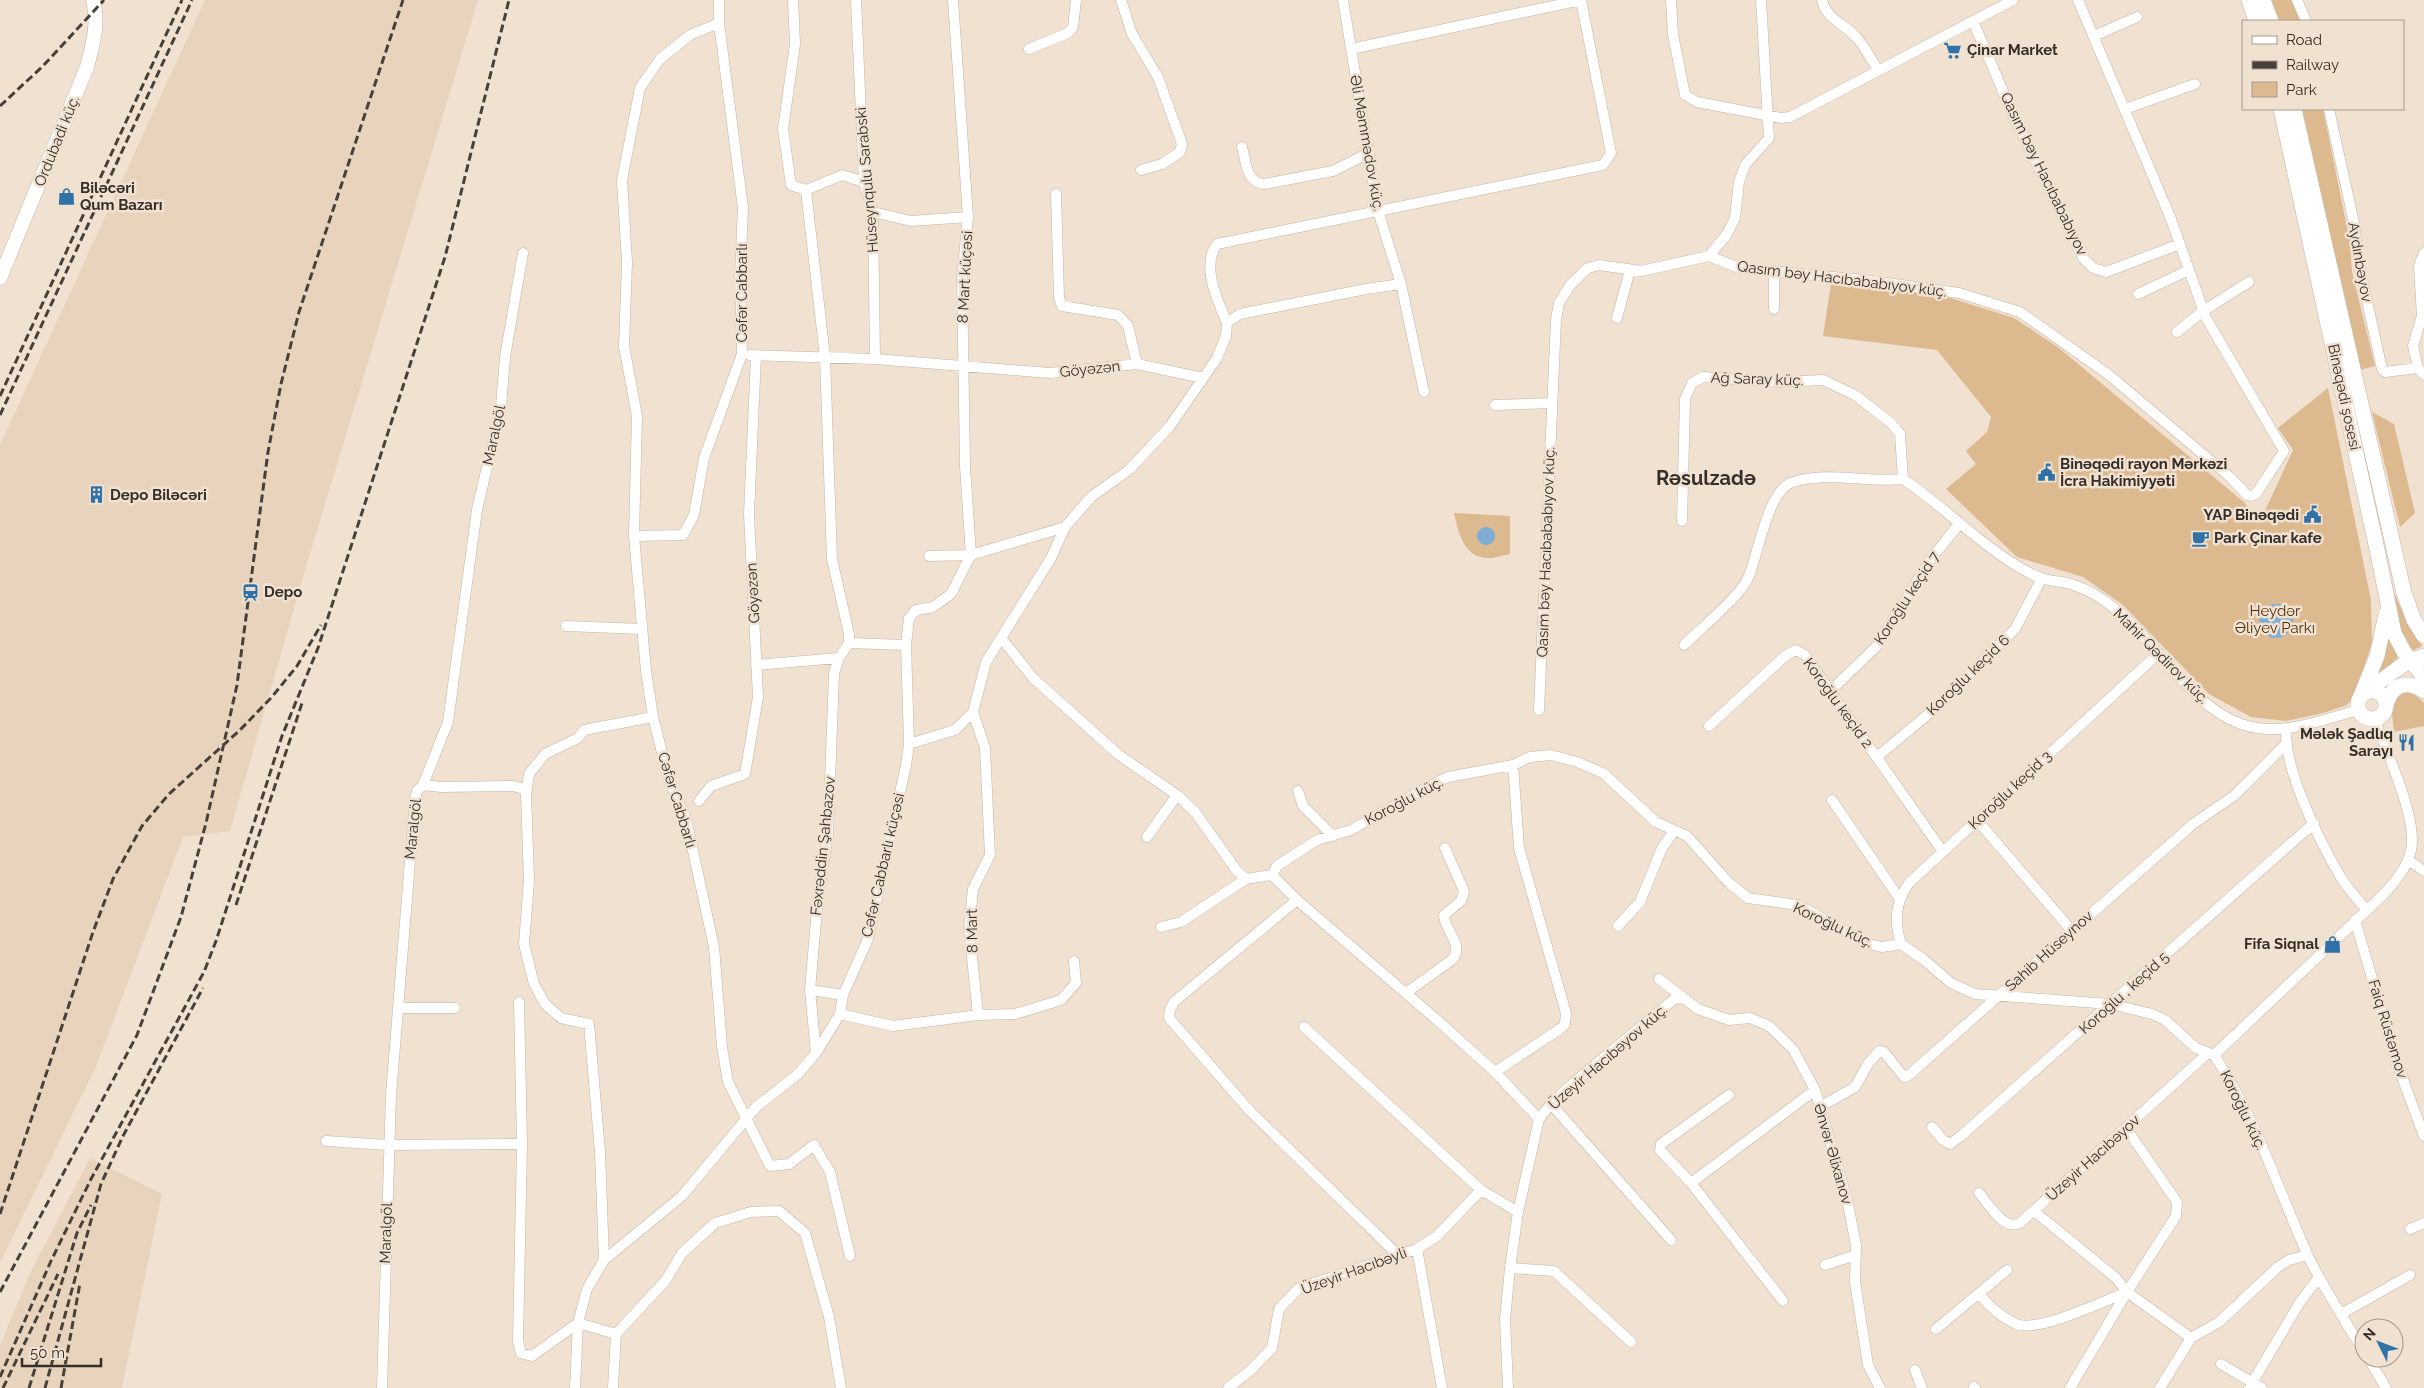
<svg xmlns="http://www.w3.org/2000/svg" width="2424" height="1388" font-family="Raleway,sans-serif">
<rect width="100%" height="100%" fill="#f0e1d0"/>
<!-- built -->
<path fill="#e8d4bd" d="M205,0H478L308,560L230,831L183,837L97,1064L0,1263V445Z
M90,1158L162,1194L122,1388H0V1345L30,1273Z"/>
<!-- green -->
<path fill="#ddb98f" d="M2269,0H2291L2301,21H2276Z
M2302,109H2323L2350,242L2352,272L2375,366L2360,370Z
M1831,284L1941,295L2014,318L2059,348L2245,503L2259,524L2293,450L2278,428L2328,388L2371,600L2372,643L2355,694L2347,705L2323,713L2286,721L2251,717L2209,694L2123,605L2083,577L2017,557L1946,489L1976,464L1966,451L1987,432L1991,417L1937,350L1823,336Z
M2372,412L2394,424L2415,513L2400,527Z
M1454,513L1510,516V554C1503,555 1493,559 1486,558C1463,556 1458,531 1454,513Z
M2389,582L2405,617L2422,646L2411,652L2398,627Z
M2388,633L2398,657L2376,678Z
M2401,691H2411L2424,703V726L2394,732L2391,703Z"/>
<!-- water -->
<path fill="#7fadd6" d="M1477 536a9 9 0 1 1 18 0a9 9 0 1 1-18 0Z
M2259 621a17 17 0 1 1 34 0a17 17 0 1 1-34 0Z"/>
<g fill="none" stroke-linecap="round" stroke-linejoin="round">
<defs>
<path id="minor" d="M793,0L795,44L783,129L791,185L806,190
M856,0L864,182L873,212L875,359
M1121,0L1132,34L1158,77L1182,144L1180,152L1162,164L1141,170
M1343,0L1378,211L1401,284L1424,392
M1671,0L1673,35L1685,95L1697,102L1781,118L1790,117L2013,0
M1822,0C1825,18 1845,24 1856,37C1865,46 1871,60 1878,70
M2297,0L2306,21
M1973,21L2014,117L2083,258L2093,268L2106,272L2180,244
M719,23L690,35L660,59L640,88L622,180L627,262L624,346L637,416L634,536L646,671L653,717L669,780L686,819L714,947L722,1047L728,1082L770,1166L789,1164L814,1145L830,1172L850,1256
M2094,36L2137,17
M1029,49L1068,33L1073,27L1076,0
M1351,49L1581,0
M2125,109L2195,84
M2329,109L2354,223L2359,265L2382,369L2385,372L2418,368L2424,375
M1242,147C1246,161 1246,183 1264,184L1333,171L1369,153
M806,190L842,175L864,182
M1056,194L1059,298L1062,306L1118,315L1128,326L1137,364
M873,212L911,221L968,217
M1709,256L1727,234L1735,218L1739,182L1745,165L1769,138L1761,0
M2138,294L2189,270
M1774,309V271
M1617,318L1630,270
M1227,323C1217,300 1201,266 1217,244L1603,165L1611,153L1581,0
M2177,332L2203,311L2249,282
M750,355L875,359L1050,373L1137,364L1203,378
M2418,368L2413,346L2422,316L2419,266L2424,253
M1495,405L1552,403
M1903,479C1942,505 1975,540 2014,564C2022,569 2032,575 2041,578C2052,582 2064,581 2074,585C2088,590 2102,598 2114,608C2155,640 2191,707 2241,724C2280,738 2320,720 2359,710
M1682,521L1685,399L1692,383L1703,377L1781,382L1823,380L1855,395L1891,423L1900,434L1903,479
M634,536L683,535L694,515L704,458L742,354L740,276L743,208L719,23V0
M929,556L971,555L1065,527
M566,626L642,629
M1002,639L1033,678L1119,755L1177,795L1195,812L1237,871L1246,879L1272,875L1277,866L1317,840L1351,830L1420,791L1448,777L1513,765L1530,757L1551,755L1577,762L1603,773L1656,822L1687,836L1729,883L1748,898L1798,905L1869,944L1882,947L1901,944L1923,959L1951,983L1975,994L2111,1004L2152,1014L2165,1020L2196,1048L2214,1055C2255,1116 2278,1189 2308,1256C2324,1289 2345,1320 2364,1352
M906,645L909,618L916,610L933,607L951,594L971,555L965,466L962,277L968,217L953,0
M1684,645C1700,629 1742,595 1749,576C1758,554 1768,489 1793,482C1828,471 1867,483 1903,479
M756,665L839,658
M1830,691L1876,647L1930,560L1960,523
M1539,710L1556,319L1559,303L1571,284L1588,268L1599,265L1641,271L1709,256L1739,268L1865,280L1959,293L2020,312L2109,375L2230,477L2247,495L2251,496L2256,494L2284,451L2206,318L2171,219L2078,0
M1709,726L1785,656L1796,650L1805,655L1943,852
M2286,729C2284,770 2319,840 2340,876C2347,888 2357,899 2366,909
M909,744L955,730L973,712L986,662L1051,558L1065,527L1091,497L1130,469L1170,426L1217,358L1226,336L1227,323L1240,314L1366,289L1401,284
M1877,757L1938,706L2015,629L2042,578
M423,785L441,787L513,786L524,789L526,794L529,880L524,944L534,984L545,1004L561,1018L589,1024L600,1152L604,1260
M1298,791L1303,806L1333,836
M526,794L529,774L545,754L578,738L584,730L653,717
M1832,800L1899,898
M699,801L711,786L745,774L758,697L749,514L756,355
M1977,820L2072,931
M1147,837L1177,795
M2408,860L2424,871
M1272,875L1297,900L1436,1019L1495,1072L1539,1119
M1297,900L1175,1001L1170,1009L1169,1018L1249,1110L1398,1255
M2355,920L2396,1061L2424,1136
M1618,926L1640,902L1662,848L1674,831
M1161,927L1181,922L1246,879
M1901,944C1894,921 1895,903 1909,883L2159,653
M1659,979L1698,1009L1729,1020L1750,1018L1769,1026L1793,1049L1815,1090L1847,1199L1856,1245L1855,1282L1868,1365L1880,1388
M810,990L843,995
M1406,993L1453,959C1464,944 1444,930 1444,915L1461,901L1464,891L1445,848
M519,1002L522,1144L518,1341L521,1353L532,1356L578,1323L616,1334
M399,1008H455
M840,1014L893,1026L978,1015L969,929L973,889L990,855L985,748L973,712
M978,1015L1015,1014L1061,1000L1076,983L1074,961
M1304,1027L1481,1190L1518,1212
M816,1053L810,990L818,897L828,835L834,673L839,658L849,643
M2214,1055L2383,895C2395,882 2407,868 2411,850C2418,818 2386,751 2374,718
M1495,1072L1560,1029L1565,1024L1566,1013L1519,848L1513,765
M1729,1095L1661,1144L1660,1150L1691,1183L1783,1301
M1551,1104L1671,1240
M1820,1107L1855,1087L1868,1064L1879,1051L1884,1052L1904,1077L1909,1075L2193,824L2235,795L2285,745
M1932,1127L1943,1140L1950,1144L1961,1136L2314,823
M326,1141L388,1145L522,1144
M1691,1183L1815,1090
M1979,1193C1989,1204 2003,1231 2020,1223L2207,1054
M2034,1211L2116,1278L2127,1292L2191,1338
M2410,1229L2424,1223
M1417,1249L1442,1388
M1825,1265L1856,1255
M1510,1268L1554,1271L1631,1342
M1980,1295C1989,1306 2003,1318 2016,1324C2038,1333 2104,1301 2127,1292
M2341,1314L2410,1275
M1936,1329L2007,1270
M2368,1358L2386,1388
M2221,1364L2262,1388
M1915,1370L1922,1388
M1974,1387L1975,1388
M382,1388L391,1095L415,799L417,791L423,785L448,722L477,510L501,407L505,357L523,253
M575,1388L578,1323L587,1289L604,1260L682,1196L756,1107L798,1074L816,1053L840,1014L843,995L868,939L906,765L909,744L906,645L849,643V634L832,559L825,357L806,190
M613,1388L616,1334L666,1280L682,1253L715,1223L751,1212L779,1211L805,1233L829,1317L841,1388
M1228,1388L1251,1370L1272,1348L1279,1309L1299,1288L1417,1249L1437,1236L1481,1190
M1508,1388L1505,1319L1510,1268L1518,1212L1539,1119L1551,1104L1579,1078L1673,1000L1681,997
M2070,1388L2127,1292L2176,1216L2177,1202L2126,1128
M2160,1388L2191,1338L2219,1322L2278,1267L2289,1260L2308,1255
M2249,1388L2300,1302L2319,1277"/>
<path id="secondary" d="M0,278L87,67C93,43 99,24 93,0"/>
<path id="primary" d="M2249,0L2256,21
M2263,0L2271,21
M2281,109L2378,554L2394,633L2404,652L2424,677
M2294,109L2404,593L2414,620L2424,636
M2358 705a14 14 0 1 1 28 0a14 14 0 1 1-28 0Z
M2364,693L2407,662L2424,656
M2360,698L2377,656L2386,614
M2386,705C2392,685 2405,679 2424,691"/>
</defs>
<!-- minor casing -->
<use href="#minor" stroke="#c4b5a5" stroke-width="11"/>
<!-- secondary casing -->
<use href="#secondary" stroke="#c4b5a5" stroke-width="15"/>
<!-- primary casing -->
<use href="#primary" stroke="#c4b5a5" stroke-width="16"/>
<!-- minor -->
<use href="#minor" stroke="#fff" stroke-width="10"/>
<!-- secondary -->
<use href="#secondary" stroke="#fff" stroke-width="14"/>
<!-- primary -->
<use href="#primary" stroke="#fff" stroke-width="15"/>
<!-- rail -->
<path stroke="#48413a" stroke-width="3" stroke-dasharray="8 4" stroke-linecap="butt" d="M0,106L43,66L104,0
M0,396L182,0
M0,415L192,0
M236,905L303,700
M0,1214L93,932L113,879L142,826L169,794L239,731L271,698L297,666L321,625
M0,1292L137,1035L181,917L206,823L237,685L268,452L281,384L299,312L403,0
M0,1377L51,1261L91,1179L204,972L216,941L282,736L318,648L445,257L509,0
M3,1388L58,1274
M29,1388L77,1233L91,1205
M45,1388L101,1184L123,1136L203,988
M61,1388L80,1283"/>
</g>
<!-- icons -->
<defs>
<symbol id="supermarket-bare" viewBox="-9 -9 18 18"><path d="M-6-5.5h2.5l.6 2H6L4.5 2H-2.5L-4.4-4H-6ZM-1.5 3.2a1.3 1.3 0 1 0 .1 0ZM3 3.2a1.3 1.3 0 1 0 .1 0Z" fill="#3072a8" stroke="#f0e1d0" stroke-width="2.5" paint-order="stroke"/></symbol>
<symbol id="shop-bare" viewBox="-9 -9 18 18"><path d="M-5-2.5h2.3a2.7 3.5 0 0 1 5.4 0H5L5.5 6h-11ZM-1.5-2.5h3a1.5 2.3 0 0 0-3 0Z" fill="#3072a8" stroke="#f0e1d0" stroke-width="2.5" paint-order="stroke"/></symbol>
<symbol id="civic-bare" viewBox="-9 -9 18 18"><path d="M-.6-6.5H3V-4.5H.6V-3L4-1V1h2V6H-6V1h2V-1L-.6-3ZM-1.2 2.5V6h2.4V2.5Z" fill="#3072a8" stroke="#f0e1d0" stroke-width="2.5" paint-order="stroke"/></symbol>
<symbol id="building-bare" viewBox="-9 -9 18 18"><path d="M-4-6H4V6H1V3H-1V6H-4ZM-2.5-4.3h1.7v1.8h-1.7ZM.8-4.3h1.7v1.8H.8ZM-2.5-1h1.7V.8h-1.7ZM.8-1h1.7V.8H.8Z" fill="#3072a8" stroke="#f0e1d0" stroke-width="2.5" paint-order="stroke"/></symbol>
<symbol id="cafe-bare" viewBox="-9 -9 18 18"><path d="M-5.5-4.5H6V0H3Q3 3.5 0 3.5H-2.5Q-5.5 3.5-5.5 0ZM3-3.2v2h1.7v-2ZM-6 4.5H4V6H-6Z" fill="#3072a8" stroke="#f0e1d0" stroke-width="2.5" paint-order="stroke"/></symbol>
<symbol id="station-bare" viewBox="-9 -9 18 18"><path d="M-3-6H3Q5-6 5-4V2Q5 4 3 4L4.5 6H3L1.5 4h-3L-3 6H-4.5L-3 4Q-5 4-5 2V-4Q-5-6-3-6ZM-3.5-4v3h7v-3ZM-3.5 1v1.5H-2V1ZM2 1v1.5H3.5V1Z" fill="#3072a8" stroke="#f0e1d0" stroke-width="2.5" paint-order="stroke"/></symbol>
<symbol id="restaurant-bare" viewBox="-9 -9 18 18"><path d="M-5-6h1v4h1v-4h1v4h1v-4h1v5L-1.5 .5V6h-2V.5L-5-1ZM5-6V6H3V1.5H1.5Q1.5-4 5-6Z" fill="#3072a8" stroke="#f0e1d0" stroke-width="2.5" paint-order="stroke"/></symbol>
</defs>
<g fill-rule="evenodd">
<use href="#supermarket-bare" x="1940" y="38" width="25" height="25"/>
<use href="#shop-bare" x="54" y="184" width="25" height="25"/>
<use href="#civic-bare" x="2034" y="460" width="25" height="25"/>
<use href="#building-bare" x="84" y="482" width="25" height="25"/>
<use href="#civic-bare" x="2300" y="502" width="25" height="25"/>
<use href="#cafe-bare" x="2188" y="526" width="25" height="25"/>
<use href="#station-bare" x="238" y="580" width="25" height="25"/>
<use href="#restaurant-bare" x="2394" y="730" width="25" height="25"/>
<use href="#shop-bare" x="2320" y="932" width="25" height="25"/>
</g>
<g text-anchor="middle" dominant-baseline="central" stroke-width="5" stroke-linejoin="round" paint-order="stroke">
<!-- poi labels -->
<g font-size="15" font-weight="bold" fill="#352f29" stroke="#f0e1d0" text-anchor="start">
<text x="1967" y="50">Çinar Market</text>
<text x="80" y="188">Biləcəri<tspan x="80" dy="17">Qum Bazarı</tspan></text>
<text x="2060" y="464">Binəqədi rayon Mərkəzi<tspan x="2060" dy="17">İcra Hakimiyyəti</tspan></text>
<text x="110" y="495">Depo Biləcəri</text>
<text x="2299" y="515" text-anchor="end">YAP Binəqədi</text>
<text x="2214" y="538">Park Çinar kafe</text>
<text x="264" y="592">Depo</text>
<text x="2393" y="734" text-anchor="end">Mələk Şadlıq<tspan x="2393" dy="17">Sarayı</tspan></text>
<text x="2319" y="944" text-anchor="end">Fifa Siqnal</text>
</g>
<!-- street labels -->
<g font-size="15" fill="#352f29" stroke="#f0e1d0">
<text transform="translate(57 141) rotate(-68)">Ordubadi küç.</text>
<text transform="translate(1367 143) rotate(80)">Əli Məmmədov küç.</text>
<text transform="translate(2044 174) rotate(64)">Qasım bəy Hacıbababıyov</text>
<text transform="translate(867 180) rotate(-95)">Hüseynqulu Sarabski</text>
<text transform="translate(2360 262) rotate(80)">Aydınbəyov</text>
<text transform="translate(965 277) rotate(-87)">8 Mart küçəsi</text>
<text transform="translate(1842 279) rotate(7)">Qasım bəy Hacıbababıyov küç.</text>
<text transform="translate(742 293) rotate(-90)">Cəfər Cabbarlı</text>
<text transform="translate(1090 369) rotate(-6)">Göyəzən</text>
<text transform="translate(1757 379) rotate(2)">Ağ Saray küç.</text>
<text transform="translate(2344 397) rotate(78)">Binəqədi şosesi</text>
<text transform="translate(494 435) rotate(-78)">Maralgöl</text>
<text transform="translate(1546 552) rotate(-88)">Qasım bəy Hacıbababıyov küç.</text>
<text transform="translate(753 593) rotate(-93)">Göyəzən</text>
<text transform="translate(1907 598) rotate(-57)">Koroğlu keçid 7</text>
<text transform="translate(2161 656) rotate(45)">Mahir Qədirov küç.</text>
<text transform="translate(1968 675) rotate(-44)">Koroğlu keçid 6</text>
<text transform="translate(1838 703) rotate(54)">Koroğlu keçid 2</text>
<text transform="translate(2010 790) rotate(-43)">Koroğlu keçid 3</text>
<text transform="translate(677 800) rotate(73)">Cəfər Cabbarlı</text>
<text transform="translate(1404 801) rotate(-28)">Koroğlu küç.</text>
<text transform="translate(413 829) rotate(-84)">Maralgöl</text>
<text transform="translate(823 846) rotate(-84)">Fəxrəddin Şahbazov</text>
<text transform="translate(883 865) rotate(-77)">Cəfər Cabbarlı küçəsi</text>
<text transform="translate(1833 925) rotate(25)">Koroğlu küç.</text>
<text transform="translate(972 931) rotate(-91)">8 Mart</text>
<text transform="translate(2049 951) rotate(-42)">Sahib Hüseynov</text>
<text transform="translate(2124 993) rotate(-42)">Koroğlu , keçid 5</text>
<text transform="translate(2388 1029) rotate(73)">Faiq Rüstəmov</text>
<text transform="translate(1608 1057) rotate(-41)">Üzeyir Hacıbəyov küç.</text>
<text transform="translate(2243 1110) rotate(64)">Koroğlu küç.</text>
<text transform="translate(1833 1154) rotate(74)">Ənvər Əlixanov</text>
<text transform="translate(2093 1158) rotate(-42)">Üzeyir Hacıbəyov</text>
<text transform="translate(386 1233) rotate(-88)">Maralgöl</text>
<text transform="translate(1354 1271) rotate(-20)">Üzeyir Hacıbəyli</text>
</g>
<!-- park labels -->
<g font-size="15" fill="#50340f" stroke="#f0e1d0">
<text x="2275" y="611">Heydər<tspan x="2275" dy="17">Əliyev Parkı</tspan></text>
</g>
<!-- district labels -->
<g font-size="20" font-weight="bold" fill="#352f29" stroke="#f0e1d0">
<text x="1706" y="478">Rəsulzadə</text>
</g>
</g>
<!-- legend -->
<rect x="2242" y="20" width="162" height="90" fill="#f0e1d0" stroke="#a59a8d"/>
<rect x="2252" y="36" width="25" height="8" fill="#ffffff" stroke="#a59a8d"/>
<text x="2286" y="45" font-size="15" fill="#352f29">Road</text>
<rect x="2252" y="61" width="25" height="8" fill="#48413a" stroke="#a59a8d"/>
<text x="2286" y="70" font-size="15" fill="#352f29">Railway</text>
<rect x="2252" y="82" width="25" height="15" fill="#ddb98f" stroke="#a59a8d"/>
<text x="2286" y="95" font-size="15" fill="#352f29">Park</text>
<!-- north arrow -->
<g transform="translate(2379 1343) rotate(312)"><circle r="24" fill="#f0e1d0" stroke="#a59a8d"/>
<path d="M0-4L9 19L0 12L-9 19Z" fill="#3072a8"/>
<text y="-8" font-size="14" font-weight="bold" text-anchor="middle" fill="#352f29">N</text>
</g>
<!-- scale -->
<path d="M22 1358v8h79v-8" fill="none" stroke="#352f29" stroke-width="2.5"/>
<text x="30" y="1358" font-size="15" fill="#352f29" stroke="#f0e1d0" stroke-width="4" paint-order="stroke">50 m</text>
</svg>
